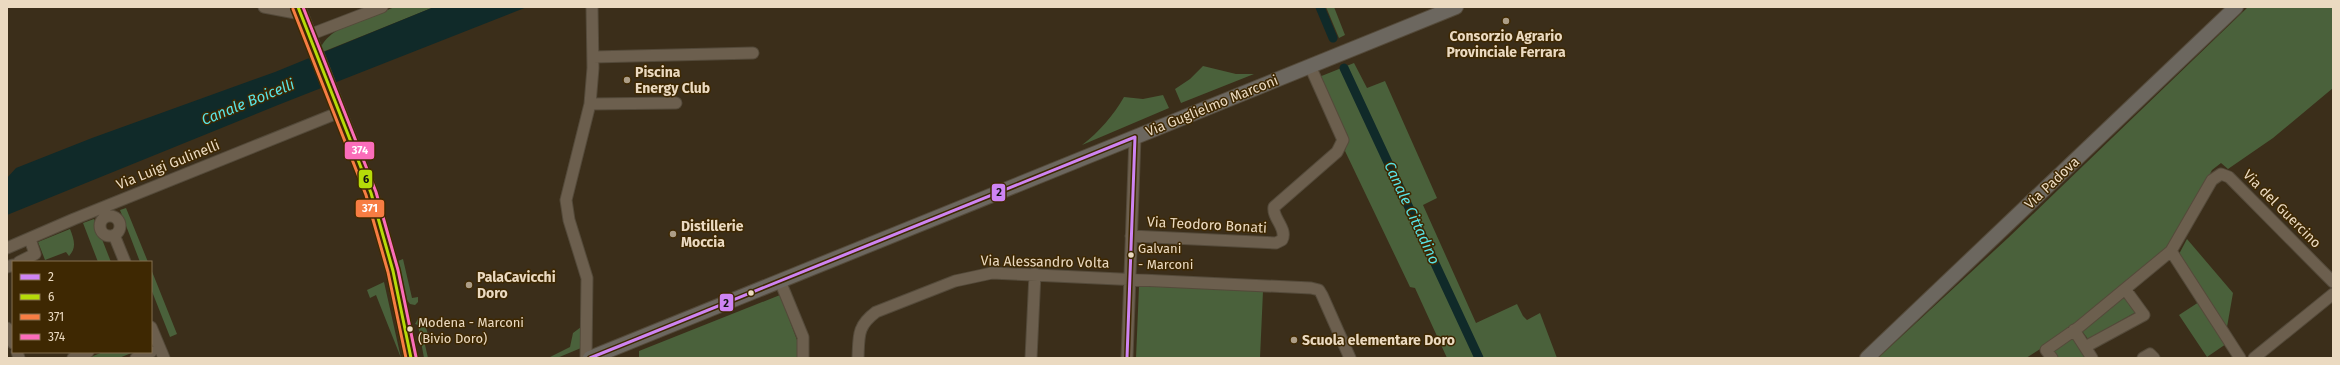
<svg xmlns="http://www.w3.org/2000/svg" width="2340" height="365" font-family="'Fira Sans',sans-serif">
<rect width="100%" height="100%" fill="#3b2e1a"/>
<!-- green -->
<path fill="#4a613b" d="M395,7H434L320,53C321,28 375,15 395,7Z
M1326,7H1334L1345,35L1339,38Z
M2248,7H2333V88L2273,138L2228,169L2221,163L2212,170L2171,249L2073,328L2026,358H1878L2008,238Z
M1354,63L1367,88L1385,81L1437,198L1423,205L1476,323L1517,304L1523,316L1527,320L1540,313L1557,358H1447L1415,288L1410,287L1345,151L1348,136L1319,77Z
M1203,66L1236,74H1254L1181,103L1175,89L1190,79Z
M1163,95L1169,108L1082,145C1099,132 1113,116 1124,97L1143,99Z
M126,208L148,262H140L120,210Z
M94,219L111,262H98L83,223Z
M70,229C74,239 77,248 69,256L66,252L45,260L38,242Z
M2187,239L2233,293L2227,327L2178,256Z
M403,259L412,298L418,297V302L415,305L410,304L407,300L398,261Z
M151,269L177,334L170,337L151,289Z
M384,282L401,358L376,295L370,298L367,290Z
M1139,286L1263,291L1260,358H1136Z
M780,295L797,340L798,358H639V351Z
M2125,296L2136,312L2088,339L2082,331Z
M2199,302L2226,344L2207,357L2179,315Z
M418,319L424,322L428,334L423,336L428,358H424L418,325L415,324Z
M581,327V348L557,358H548L570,347L573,333Z
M2073,334L2088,358H2058L2052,350Z
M103,352H134L119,358H88Z"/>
<!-- water -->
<path fill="#102a29" d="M434,7H527L278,105L7,215V178L16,168L92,138L275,72Z"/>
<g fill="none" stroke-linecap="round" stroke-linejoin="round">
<!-- canal -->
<path stroke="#102a29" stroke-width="9" d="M1320,7L1333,38
M1344,68L1479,358"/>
<defs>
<path id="minor" d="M264,7L301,14
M309,35L382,7
M593,57L753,53
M590,104L676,103
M100 226a10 10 0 1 1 20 0a10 10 0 1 1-20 0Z
M114,235L125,262
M1131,236L1276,243L1282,240C1288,229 1272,218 1274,207L1337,152L1343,140L1310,66
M7,248L74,219L340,112
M2171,251L2240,358
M19,262L35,254L30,239
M7,267L13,265
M780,281L803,337V358
M151,327L164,358
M7,328L13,343
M2074,330L2092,358
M2085,347L2144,315L2125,289
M17,352L19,358
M73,358L88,352
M136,358L151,352
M586,358L587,278L569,220L566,200L590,104L593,68L592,7
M858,358C859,336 857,326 876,312L955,281L992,273L1311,288L1319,290L1322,295L1350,358
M1031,358L1035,274
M1127,358L1135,137
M2052,358L2046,350L2079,327L2171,251L2212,180L2221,174L2229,177L2333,282
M2143,358L2150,354L2154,358
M2254,358L2333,294"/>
<path id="major" d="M298,7L371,193L393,271L411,358
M590,358L1456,7
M1867,358L2236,7"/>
</defs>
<!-- minor casing -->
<use href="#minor" stroke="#544a3a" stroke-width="13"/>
<!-- major casing -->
<use href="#major" stroke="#544a3a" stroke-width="16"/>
<!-- minor -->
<use href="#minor" stroke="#6c5f4e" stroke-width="11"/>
<!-- major -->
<use href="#major" stroke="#6c675f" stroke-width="14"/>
<defs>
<path id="bus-1" d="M590,358L1135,137
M1127,358L1135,137"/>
<path id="bus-2" d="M298,7L371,193L393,271L411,358"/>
<path id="bus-3" d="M293,9L366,195L388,272L406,358"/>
<path id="bus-4" d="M303,7L376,192L398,270L416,357"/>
</defs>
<!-- bus-1 casing -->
<use href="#bus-1" stroke="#3e2802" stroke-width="6"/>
<!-- bus-2 casing -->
<use href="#bus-2" stroke="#3e2802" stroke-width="6"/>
<!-- bus-3 casing -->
<use href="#bus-3" stroke="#3e2802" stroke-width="6"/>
<!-- bus-4 casing -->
<use href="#bus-4" stroke="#3e2802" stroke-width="6"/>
<!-- bus-1 -->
<use href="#bus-1" stroke="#ce84f3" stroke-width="3"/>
<!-- bus-2 -->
<use href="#bus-2" stroke="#b6db09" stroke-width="3"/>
<!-- bus-3 -->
<use href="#bus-3" stroke="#f77d43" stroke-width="3"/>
<!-- bus-4 -->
<use href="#bus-4" stroke="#fb6dba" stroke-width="3"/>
</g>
<!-- markers -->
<g fill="#ad9e87" stroke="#3e2802" stroke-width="1.5">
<circle cx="1506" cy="21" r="4"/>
<circle cx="627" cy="80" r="4"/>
<circle cx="673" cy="234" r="4"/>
<circle cx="469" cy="285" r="4"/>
<circle cx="1294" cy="340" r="4"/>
</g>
<g fill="#ebdac1" stroke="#3e2802" stroke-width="1.5">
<circle cx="1131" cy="255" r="3.5"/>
<circle cx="751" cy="293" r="3.5"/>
<circle cx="410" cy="329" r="3.5"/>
</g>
<g text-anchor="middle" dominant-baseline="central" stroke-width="3" stroke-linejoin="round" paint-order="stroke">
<!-- bus labels -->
<g font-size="13" fill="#ebdac1" stroke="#3e2802" text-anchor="start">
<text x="1138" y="248">Galvani<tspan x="1138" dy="16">- Marconi</tspan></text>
<text x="418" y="322">Modena - Marconi<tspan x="418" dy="16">(Bivio Doro)</tspan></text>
</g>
<!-- poi labels -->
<g font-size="14" font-weight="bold" fill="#ebdac1" stroke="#3e2802" text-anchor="start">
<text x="1506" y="36" text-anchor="middle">Consorzio Agrario<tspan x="1506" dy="16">Provinciale Ferrara</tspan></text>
<text x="635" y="72">Piscina<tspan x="635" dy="16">Energy Club</tspan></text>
<text x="681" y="226">Distillerie<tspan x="681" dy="16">Moccia</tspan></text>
<text x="477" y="277">PalaCavicchi<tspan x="477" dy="16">Doro</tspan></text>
<text x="1302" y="340">Scuola elementare Doro</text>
</g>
<!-- street labels -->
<g font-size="14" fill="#ebdac1" stroke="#3e2802">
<text transform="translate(1212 106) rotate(-22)">Via Guglielmo Marconi</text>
<text transform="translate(168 165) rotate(-22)">Via Luigi Gulinelli</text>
<text transform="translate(2052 183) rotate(-43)">Via Padova</text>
<text transform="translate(2282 209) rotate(45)">Via del Guercino</text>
<text transform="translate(1207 225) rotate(3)">Via Teodoro Bonati</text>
<text transform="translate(1045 262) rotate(1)">Via Alessandro Volta</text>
</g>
<!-- water labels -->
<g font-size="15" font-style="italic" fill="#58e3e6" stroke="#3e2802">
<text transform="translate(248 102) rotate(-22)">Canale Boicelli</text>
<text transform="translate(1412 213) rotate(65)">Canale Cittadino</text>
</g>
</g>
<g stroke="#3e2802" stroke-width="1.5">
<rect x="344" y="141" width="31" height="19" rx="4" fill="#fb6dba"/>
<rect x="358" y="169" width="15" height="20" rx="4" fill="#b6db09"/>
<rect x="991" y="183" width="15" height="19" rx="4" fill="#ce84f3"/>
<rect x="355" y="199" width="30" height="19" rx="4" fill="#f77d43"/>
<rect x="719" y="293" width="15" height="19" rx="4" fill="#ce84f3"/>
</g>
<g font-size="11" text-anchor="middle" font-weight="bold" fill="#fff">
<text x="360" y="154">374</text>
<text x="370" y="212">371</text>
</g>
<g font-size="11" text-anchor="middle" font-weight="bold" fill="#111">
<text x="366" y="183">6</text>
<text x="999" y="196">2</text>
<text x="726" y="307">2</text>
</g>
<!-- border -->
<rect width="2340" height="365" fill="none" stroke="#ebdac1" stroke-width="16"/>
<!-- legend -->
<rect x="12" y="261" width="140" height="92" fill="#3e2802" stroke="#836f4e"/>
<rect x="20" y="274" width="20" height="6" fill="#ce84f3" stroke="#836f4e"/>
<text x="48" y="281" font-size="12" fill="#ebdac1">2</text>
<rect x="20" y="294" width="20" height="6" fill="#b6db09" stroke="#836f4e"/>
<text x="48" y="301" font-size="12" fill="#ebdac1">6</text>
<rect x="20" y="314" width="20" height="6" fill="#f77d43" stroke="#836f4e"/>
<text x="48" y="321" font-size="12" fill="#ebdac1">371</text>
<rect x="20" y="334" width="20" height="6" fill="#fb6dba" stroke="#836f4e"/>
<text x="48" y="341" font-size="12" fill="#ebdac1">374</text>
</svg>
